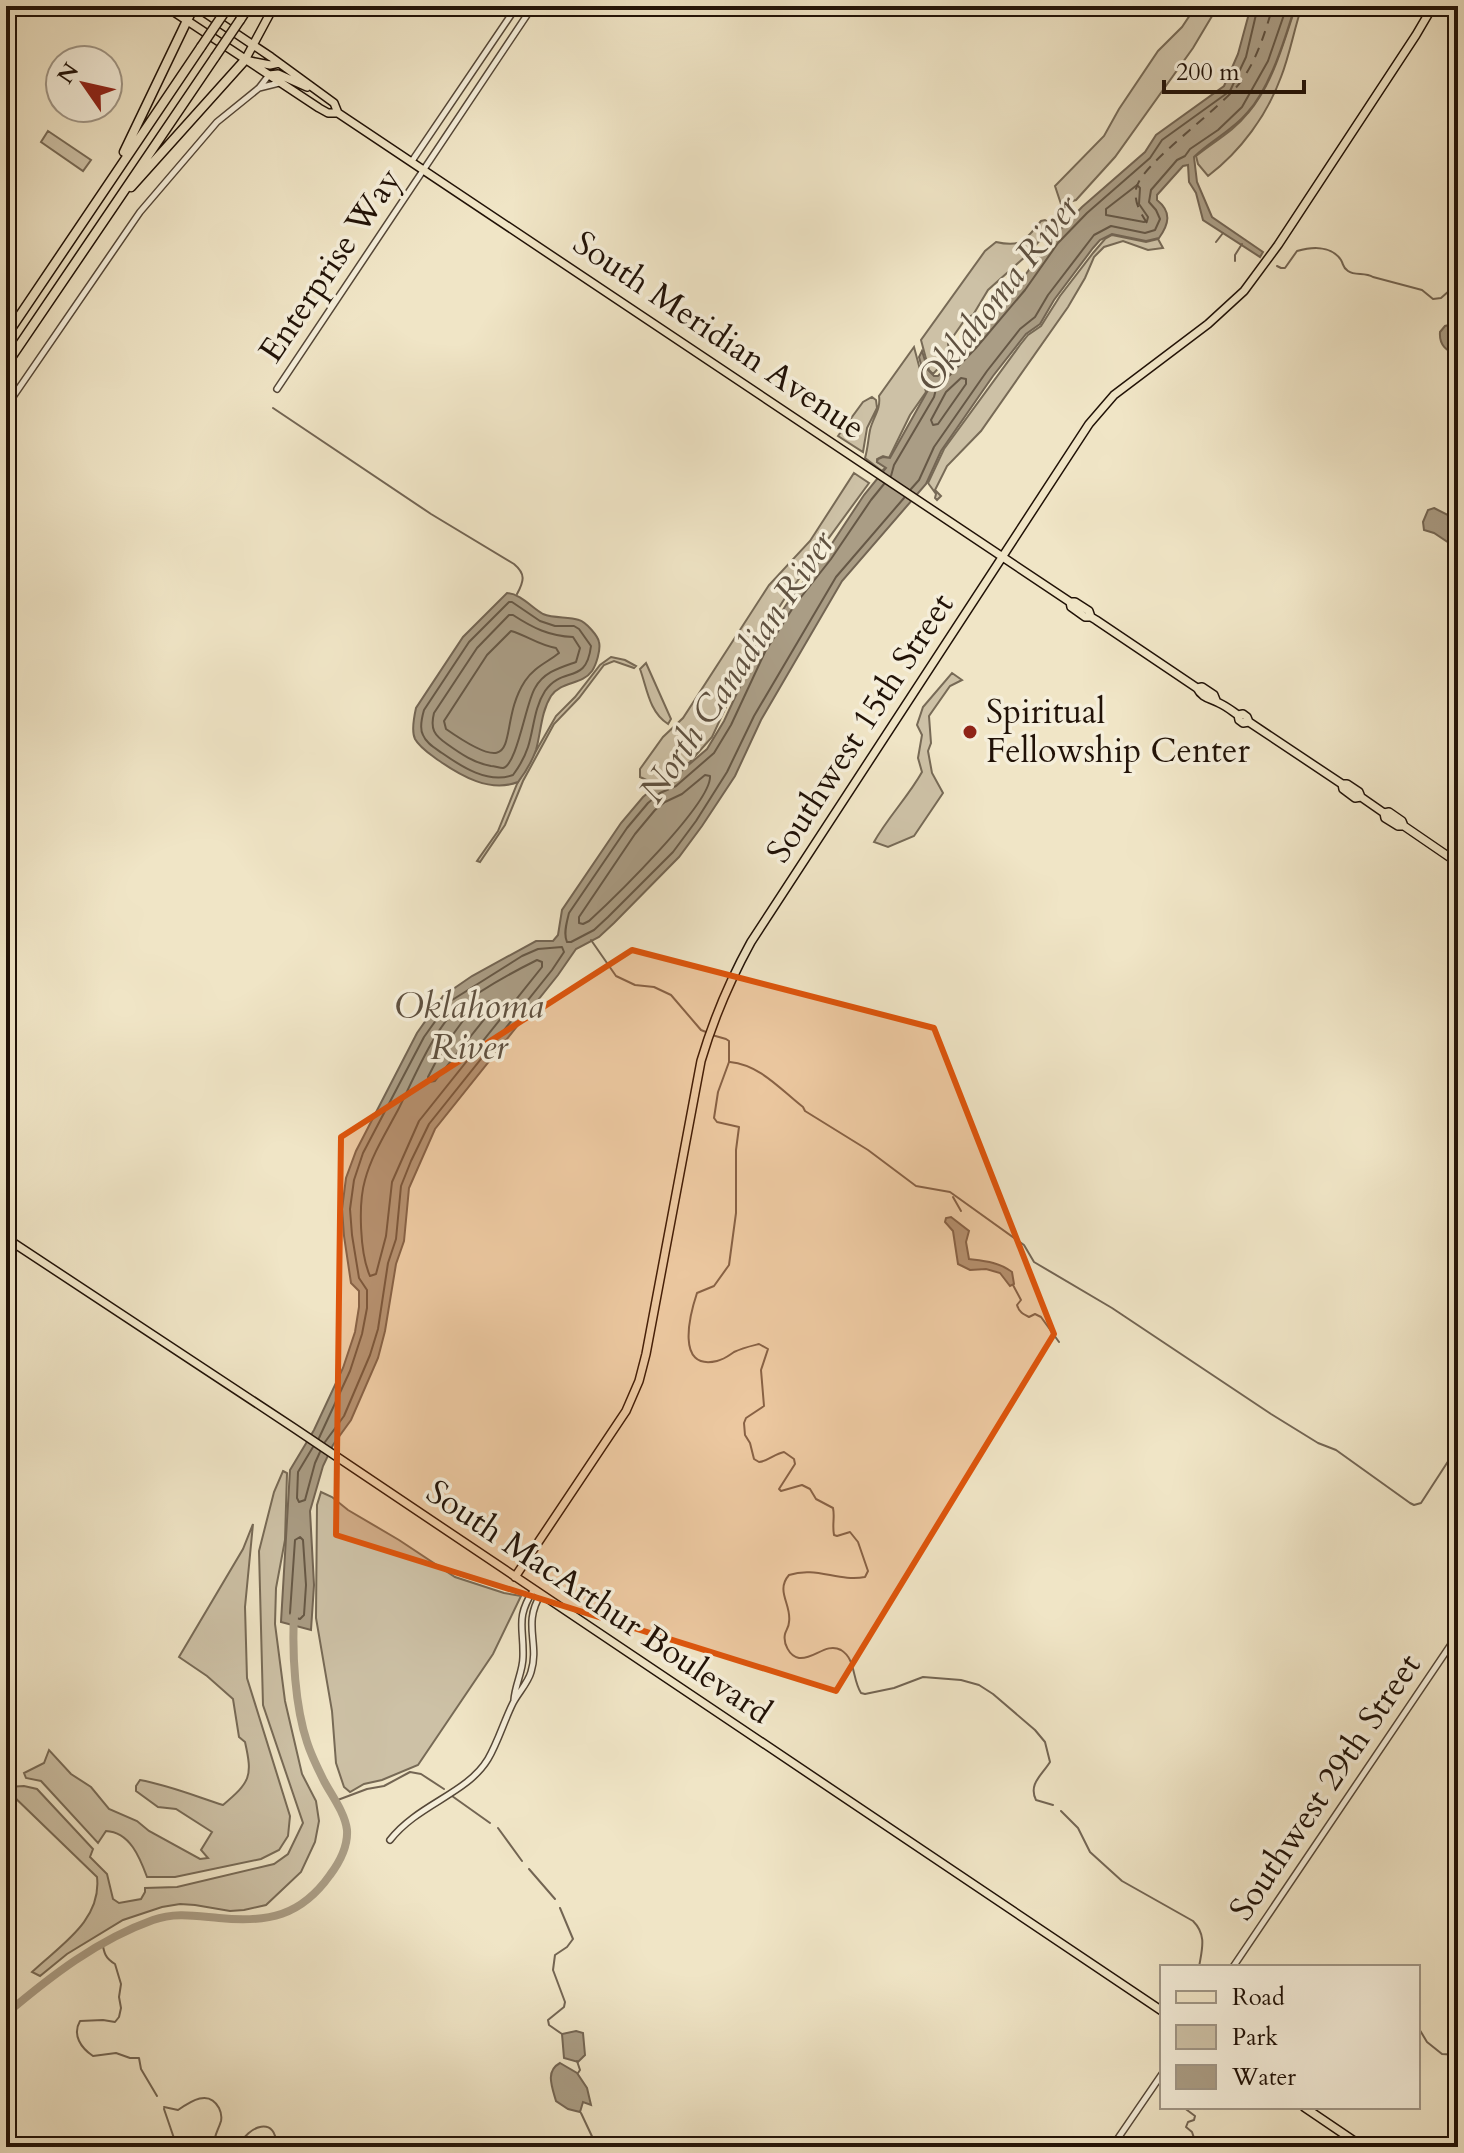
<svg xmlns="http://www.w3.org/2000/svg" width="1464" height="2153" font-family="Cardo,serif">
<rect width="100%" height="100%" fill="#f0e5c6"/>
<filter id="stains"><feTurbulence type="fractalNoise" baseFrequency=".0025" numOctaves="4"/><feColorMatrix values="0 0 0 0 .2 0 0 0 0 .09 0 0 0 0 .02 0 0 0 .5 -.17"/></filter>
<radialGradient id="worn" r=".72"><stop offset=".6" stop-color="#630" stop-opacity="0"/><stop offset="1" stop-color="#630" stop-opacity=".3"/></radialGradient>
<!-- green -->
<path fill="#cdc1a6" stroke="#776a56" stroke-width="2" d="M1196,6H1218L1193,48L1115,157L1076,200L1061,204L1055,186L1104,136L1119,109L1158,51L1182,27Z
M1296,6H1302C1294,29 1290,54 1281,77C1267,115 1241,151 1208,176L1198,164L1196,156C1213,142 1234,131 1248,113C1274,82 1283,43 1296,6Z
M48,131L91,160L83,171L41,142Z
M1045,220L1048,222L1043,237L1026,256L988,290L973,315L966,318L948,344L950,356L933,374L929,370L921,340L985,251L996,242C1022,248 1025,240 1041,221Z
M1112,235L1146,242L1158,239L1163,248L1148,250L1123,241L1104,247L1094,257L1085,278L1068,307L981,431L947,466L935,490L941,496L937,500L935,498L936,494L928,483L944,449L1020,345L1028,335L1041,326L1060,296L1093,253L1105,239Z
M914,347L926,392L910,415L889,458L883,456L877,459V462L886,467L882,471L865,458C868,448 868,440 870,430C873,417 881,410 879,396Z
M872,397L876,400L877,408L867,428L863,452L838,436L863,402Z
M854,473L869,483L785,598L755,645L712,737L690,762L655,784L640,777V769L663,737L683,718L769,585L810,541Z
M611,657L625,660L636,666L634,668L614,661L604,665L579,698L554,724L523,781L505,825L480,862L477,861L498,831L517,784L556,716L575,697L600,665Z
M646,663L671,719L668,724C649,712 647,688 640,669Z
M952,673L962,680L950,686L929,716L931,743L928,751L932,773L943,793L914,836L888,847L874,842C888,817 908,797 922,772L918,758L922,735L917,725L923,707Z
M283,1471L287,1473L285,1540L276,1588L275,1624L285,1701L302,1774L316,1801L319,1821L315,1842L301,1872L266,1905L244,1910L230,1911L195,1905L180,1904L162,1907L123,1920L67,1954L40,1976L32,1972C59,1946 102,1921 97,1877L7,1790V1787L24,1786L37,1789L93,1849L90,1857L107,1874L113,1899L119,1903L141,1899L145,1892V1888L177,1887L274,1864L288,1854L303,1823L263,1705L259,1551L274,1492Z
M321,1492L332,1497L348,1510L399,1540L455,1577L504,1593L521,1596L493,1654L418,1765L382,1780L364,1784L350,1792L344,1787L336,1763L332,1711L316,1618L317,1505Z
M253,1524L245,1607L247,1678L290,1816L288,1836L279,1850L261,1859L175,1877H147C140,1858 130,1832 106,1831L98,1843L41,1781L26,1778L24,1773L44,1763L49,1750L71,1774L91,1787L109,1809L137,1821L149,1831L200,1859L208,1858L201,1850L212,1832L176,1809L158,1807L136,1791V1786L140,1780C168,1785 195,1796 223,1805C250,1782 253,1777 245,1742L239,1737L233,1699L207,1676L179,1657L243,1549Z"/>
<!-- water -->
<path fill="#aa9d85" stroke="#736553" stroke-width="2" d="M1251,6H1295C1285,39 1270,88 1247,113C1232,131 1210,141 1194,157L1197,182L1212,217L1263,252L1260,257L1203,220L1196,193L1189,182L1188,165L1183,166L1157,195V200C1172,212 1169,224 1159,238L1146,241L1112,234L1100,240L1093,248L1054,300L1040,324L1026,334L993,376L941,451L926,484L842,581L761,720L735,776L702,826L679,857L614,923L599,937L576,949L558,975L435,1129L409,1188L404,1241L396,1264L385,1331L378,1358L351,1420L333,1445L323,1466L310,1511L314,1585L311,1630L281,1622L290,1470L314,1430L343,1368L355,1332L359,1307V1291L351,1283L344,1236L342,1209L346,1178L356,1151L417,1033L443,996L472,976L536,941H553L558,935L562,910L621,823L643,797L656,786L671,780L707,749L724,721L758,648L788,602L825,554L864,495L886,468L877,462L878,459L883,457L890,458L928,390L919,357L922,351L928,370L934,376H938L970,342L1018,285L1052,238L1082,207L1145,152L1156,135L1224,86L1238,54Z
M1453,324L1458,325V355C1446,351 1439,345 1440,332L1445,326Z
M1434,508L1458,520V549L1434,533L1424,530L1423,522L1428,510Z
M507,593C521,594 531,607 543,614C555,619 568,616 579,620C586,622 598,636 599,642C601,650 596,665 592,671C582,685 561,681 551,696C541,712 541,732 536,750C532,761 525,773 518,782C490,793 461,776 438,760C430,754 420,748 415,739C411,731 414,717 416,708L463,637Z
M951,1217L969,1231L966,1242L969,1259C985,1261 999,1262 1012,1272L1014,1284L1010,1286L1000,1273L986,1269L970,1270L958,1264L953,1231L945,1222L946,1218Z
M576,2031L583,2033L585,2055L578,2062L564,2058L562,2034Z
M560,2063L577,2073L587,2088L591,2105L583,2102L580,2112L568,2109L556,2101C552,2087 545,2071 560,2063Z"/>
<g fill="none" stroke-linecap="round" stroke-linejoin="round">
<!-- shore -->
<path stroke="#665846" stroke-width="2" d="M1137,185L1140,188L1139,204L1148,217L1147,221L1144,222L1106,215V209Z
M961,378L966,379V384L938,424L933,425L931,420L946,392Z
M891,476L894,465L934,397L937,385L944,381L976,348L1025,290L1058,243L1087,213L1150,158L1162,140L1230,91L1246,57L1258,6
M884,484L871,500L831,559L794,606L765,652L731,725L714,753L676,786L660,793L648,803L627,828L569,913C567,921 563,934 567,942H571L594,930L608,917L673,852L696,821L727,772L754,716L836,577L904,498
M911,489L919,480L934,447L987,371L1020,329L1035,317L1048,295L1094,235L1111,226L1145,233L1155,230L1160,219L1156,210L1149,202L1151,190L1177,160L1185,156L1190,149L1218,130L1242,107L1268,61L1287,6
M509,602H512L540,621L555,626H574L579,629L591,646C586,686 563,665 545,691C534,708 534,728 528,747C525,756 519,767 513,775C488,784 462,767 442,753C435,748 426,743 423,735C419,728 422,717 424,710L469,642Z
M509,615H513C533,628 549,636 573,637L580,648L576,662C559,668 544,672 535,688C526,702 517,765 503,768C499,768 495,766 491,766C474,763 461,754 447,744C434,735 430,729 434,713L477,648Z
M511,631C526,635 538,645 556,648L559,653C548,662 534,667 525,681C494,728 529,787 446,729L444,721L487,655Z
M705,775L710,776C712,803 613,899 589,921L583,924L579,923V917L635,834L655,810L665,802L682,794Z
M537,960L542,962V967L419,1121L392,1182L386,1236L376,1274L370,1276C360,1254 358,1204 365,1180C372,1154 387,1131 399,1108C413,1080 435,1027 458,1008C481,989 511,973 537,960Z
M489,1001L494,1002V1007L435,1081L429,1082L428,1077L443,1048L465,1018Z
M319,1438L350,1371L362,1334L367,1308V1290L359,1278L352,1235L350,1209L354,1180L363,1153L424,1037L449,1002L522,956L538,949L562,947L564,952L552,970L429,1124L411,1161L401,1186L396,1239L388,1263L378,1329L370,1355L344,1416L325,1442
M313,1447L298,1472L297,1498L299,1502L305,1500L315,1463L320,1452
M300,1537L303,1540L306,1585L304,1615L300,1619L292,1617L290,1613L295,1540Z"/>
<!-- stream -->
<path stroke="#736553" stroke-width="2" d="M6,30L22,6
M1216,242L1223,233
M1235,261V255L1242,244
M1277,266L1281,268H1285L1297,251C1311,247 1331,245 1341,260C1344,265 1342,267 1348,271C1355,276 1365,272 1373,277L1422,290L1433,299L1441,298L1458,283
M273,408L431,514L514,564C526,574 524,581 517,594
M591,940L616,976L635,985L654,987L671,995L701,1030L706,1032
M712,1035L726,1039L729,1041V1062L718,1092L714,1118L717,1122L739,1127L736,1150V1213L729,1265L714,1286L697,1293C690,1314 675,1371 717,1361C725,1359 728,1356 734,1352C742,1348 751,1346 759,1344L768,1349L761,1370L764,1406L746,1418L744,1423L745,1435L750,1443L754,1459L759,1462C769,1461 774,1454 784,1452L794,1459L795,1464L779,1489L781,1491L802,1485L810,1489L816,1499L833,1508C835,1517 832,1525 834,1535L837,1536L850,1532L858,1542L868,1571L865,1577C838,1582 816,1566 789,1575C775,1591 792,1605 789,1622C789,1627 786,1630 785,1634C783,1643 789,1656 799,1658C814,1660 826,1642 841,1650C856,1659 852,1679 861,1693L865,1694L894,1688L923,1677L961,1680L979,1685L993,1694L1035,1730L1045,1742L1050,1762C1042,1775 1028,1784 1036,1800L1053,1805
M730,1062C760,1065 780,1089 803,1107L805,1111L868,1150L916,1186L950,1192L1024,1245L1034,1262L1112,1308L1271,1414L1318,1443L1336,1450L1410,1503L1414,1505L1421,1503L1458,1446
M953,1197L961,1211
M1013,1285L1021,1300L1017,1305C1019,1312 1023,1314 1029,1317L1035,1314L1041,1317L1059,1342
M452,1796L490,1823
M335,1801L367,1789L384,1786L410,1772L421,1774L444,1789
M1061,1811L1078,1828L1090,1852L1122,1881L1193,1921C1207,1935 1202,1949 1199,1967
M498,1828L522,1861
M529,1869L555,1899
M560,1908L573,1939L567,1947L555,1955L553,1970L565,2002L564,2007L548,2020L549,2025L562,2034
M102,1941C104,1953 105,1958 115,1964L121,1984L119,1997L121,2008L119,2017L115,2022L103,2020L80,2021C72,2035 81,2048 93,2056L116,2053L130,2058H139L141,2069L157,2096
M1418,2027L1427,2042L1442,2054L1458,2055
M577,2061L580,2070L578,2073
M164,2107L178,2110C191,2101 209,2089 219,2108C221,2112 222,2116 221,2121C218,2131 213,2137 214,2147
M1183,2107L1195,2116L1194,2120L1188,2122L1186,2127L1192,2132L1194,2138L1185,2147
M164,2109L177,2147
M581,2113L597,2147
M239,2147C247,2125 278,2115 276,2147"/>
<!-- river -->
<path stroke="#aa9d85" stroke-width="8" d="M6,2014C51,1976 97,1940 153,1920C175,1912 196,1916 219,1918C268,1923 301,1916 330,1875C339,1863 348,1846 347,1830C345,1813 332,1796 324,1781C318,1769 311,1755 307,1742C295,1706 292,1653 294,1616"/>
<!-- ferry -->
<path stroke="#5f5140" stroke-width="2" stroke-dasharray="10 8" stroke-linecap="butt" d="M1147,223C1140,212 1134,202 1136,189C1140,164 1223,108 1242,80C1258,57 1265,32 1273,6"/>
<defs>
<path id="minor" d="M259,88L279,83
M412,161L517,6
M277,389L533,6
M6,407L140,212L217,122L259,88L269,75
M514,1700C515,1685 523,1671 523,1657C524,1626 515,1619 534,1589
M390,1840C418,1804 467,1794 488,1759C498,1742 504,1721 513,1703C518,1693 528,1683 531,1672C540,1643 522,1624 541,1594
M1233,1967L1458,1634
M1112,2147L1162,2074"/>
<path id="major" d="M165,6L319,108L328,113H338L1070,602L1071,607L1085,617H1091L1096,620L1197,688C1202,698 1210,698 1219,703C1226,706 1232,711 1238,715L1239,720L1243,723L1249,722
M195,6L271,57L334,103L338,113
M245,60L274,6
M250,61L270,65L279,63
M269,75L278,74L307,87
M1070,602H1075L1089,611L1091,617
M1197,688L1202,687L1214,695L1216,700
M1238,715L1243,714L1247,717L1249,722L1342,784L1343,789L1355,798L1361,797
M1342,784H1347L1359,792L1361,797L1384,813L1385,818L1398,826H1404
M1384,813L1389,812L1402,821L1404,826L1458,863
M6,1238L294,1428L1162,2011
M515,1577L626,1411L639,1381L646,1354L701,1061C714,1017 729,982 751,942L1089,424L1114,395L1208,324L1244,291L1278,245L1416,35L1433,6
M1304,2107L1363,2147"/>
<path id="highway" d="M240,20L249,6
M124,152L194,6
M131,187L245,60
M6,336L201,47
M6,365L215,57"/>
</defs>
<!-- minor casing -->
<use href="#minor" stroke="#554737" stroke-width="8"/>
<!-- major casing -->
<use href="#major" stroke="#211207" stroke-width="10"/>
<!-- highway casing -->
<use href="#highway" stroke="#211207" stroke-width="11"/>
<!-- minor -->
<use href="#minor" stroke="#f5eeda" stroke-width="5"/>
<!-- major -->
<use href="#major" stroke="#f0e5c6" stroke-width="7"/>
<!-- highway -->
<use href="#highway" stroke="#f0e5c6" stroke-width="8"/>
<defs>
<path id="highway-bridge" d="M201,47L226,10
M215,57L240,20"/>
</defs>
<!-- highway-bridge casing -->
<use href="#highway-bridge" stroke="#211207" stroke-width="11" stroke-linecap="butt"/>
<!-- highway-bridge -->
<use href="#highway-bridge" stroke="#f0e5c6" stroke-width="8"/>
</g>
<!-- marked area -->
<path fill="#de550c" fill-opacity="0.2" stroke="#de550c" stroke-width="6" stroke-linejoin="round" d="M632,950L934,1028L1054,1334L836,1691L336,1535L341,1137Z"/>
<!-- markers -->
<circle fill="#8f2418" stroke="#f5eeda" stroke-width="3" cx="970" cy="732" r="8"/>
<g text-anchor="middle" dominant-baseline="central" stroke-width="7" stroke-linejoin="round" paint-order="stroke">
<!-- street labels -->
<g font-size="34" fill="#211207" stroke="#f5eeda">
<text transform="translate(330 265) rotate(-56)">Enterprise Way</text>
<text transform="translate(719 335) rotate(34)">South Meridian Avenue</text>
<text transform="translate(860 728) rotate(-57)">Southwest 15th Street</text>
<text transform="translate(599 1602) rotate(34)">South MacArthur Boulevard</text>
<text transform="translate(1325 1787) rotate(-56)">Southwest 29th Street</text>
</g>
<!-- poi labels -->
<g font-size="34" fill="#211207" stroke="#f5eeda" text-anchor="start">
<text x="986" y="712">Spiritual<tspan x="986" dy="39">Fellowship Center</tspan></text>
</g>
<!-- water labels -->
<g font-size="36" font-style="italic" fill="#5f5140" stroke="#f5eeda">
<text transform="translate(998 294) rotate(-52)">Oklahoma River</text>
<text transform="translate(737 667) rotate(-56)">North Canadian River</text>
<text x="469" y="1006">Oklahoma<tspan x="469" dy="41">River</tspan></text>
</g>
</g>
<!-- margin -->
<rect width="1464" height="2153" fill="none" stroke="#f0e5c6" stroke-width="32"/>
<rect x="8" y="8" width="1448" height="2137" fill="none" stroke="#211207" stroke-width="4"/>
<rect x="16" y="16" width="1432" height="2121" fill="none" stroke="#211207" stroke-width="2"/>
<!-- legend -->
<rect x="1160" y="1965" width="260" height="144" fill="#f5eeda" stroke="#a09686" stroke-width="2"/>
<rect x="1176" y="1991" width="40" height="12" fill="#f0e5c6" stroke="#a09686" stroke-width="2"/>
<text x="1232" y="2005" font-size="24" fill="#211207">Road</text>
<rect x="1176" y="2025" width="40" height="24" fill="#cdc1a6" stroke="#a09686" stroke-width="2"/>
<text x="1232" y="2045" font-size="24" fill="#211207">Park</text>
<rect x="1176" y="2065" width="40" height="24" fill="#aa9d85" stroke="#a09686" stroke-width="2"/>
<text x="1232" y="2085" font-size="24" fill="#211207">Water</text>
<!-- north arrow -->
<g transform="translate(84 84) rotate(304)"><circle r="38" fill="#f5eeda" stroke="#a09686" stroke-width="2"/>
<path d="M0-6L14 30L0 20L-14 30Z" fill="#8f2418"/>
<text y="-12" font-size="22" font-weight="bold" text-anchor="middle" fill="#211207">N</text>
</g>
<!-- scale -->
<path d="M1164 80v12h140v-12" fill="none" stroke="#211207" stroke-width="4"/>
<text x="1176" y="80" font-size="24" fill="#211207" stroke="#f5eeda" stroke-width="6" paint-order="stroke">200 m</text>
<rect width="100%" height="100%" filter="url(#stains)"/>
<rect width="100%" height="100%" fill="url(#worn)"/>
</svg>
